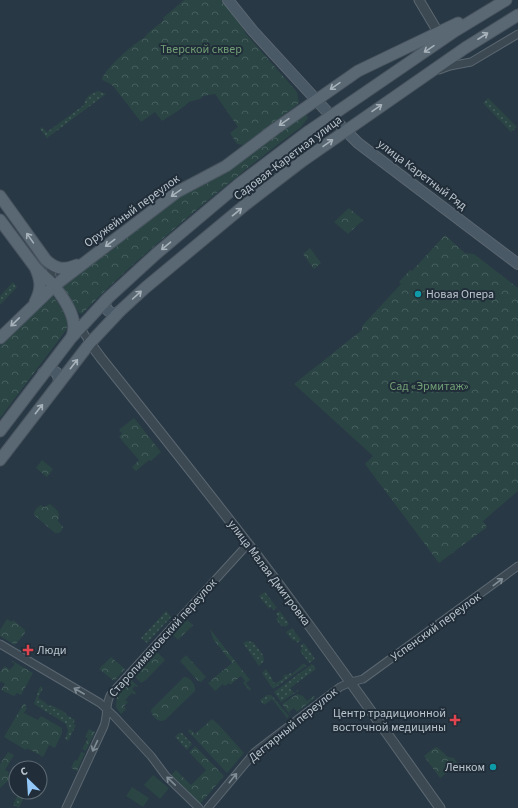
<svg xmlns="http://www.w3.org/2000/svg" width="518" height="808" font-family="'Source Sans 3',sans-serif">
<defs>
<pattern id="grass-dots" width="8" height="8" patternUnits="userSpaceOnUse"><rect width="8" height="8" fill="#2a4544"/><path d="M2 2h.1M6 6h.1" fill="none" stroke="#475e5e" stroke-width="1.8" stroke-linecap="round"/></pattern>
<pattern id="forest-crowns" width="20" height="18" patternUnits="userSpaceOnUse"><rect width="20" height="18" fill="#2a4544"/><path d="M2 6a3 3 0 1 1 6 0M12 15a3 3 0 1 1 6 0" fill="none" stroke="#475e5e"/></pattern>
</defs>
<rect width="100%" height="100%" fill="#283844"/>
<!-- grass -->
<path fill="url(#grass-dots)" d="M99,91L106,94L47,138L40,129L42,127L47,132L84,105C85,97 91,93 99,91Z
M488,98L517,127L511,132L483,103Z
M13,282L17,287L0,305V296Z
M265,592L277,608L273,610L271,607L269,609L259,596Z
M166,611L171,617L147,643L141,638Z
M280,611L289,624L285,627L283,625L281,626L276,619L278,617L276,614Z
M292,628L301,640L297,643L295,640L293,641L286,632Z
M247,641L253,642L263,655L264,661L259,666L243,643Z
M304,643L315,659L309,663L300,651L302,649L300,646Z
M304,663L306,666L273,689L262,673L266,669L272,678L273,682L276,683L284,678L283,676L286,674L287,675L291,673L292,674Z
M312,664L316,669L290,688L294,693L298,690V691L281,702L274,692Z
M40,686L43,688L38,698L46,703V704L50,706L51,705L66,713L65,714L75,720L73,724L76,725L68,741L65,739L68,731L66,724L34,704Z
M267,695H271L273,697L289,716L287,718L272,699L264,705L260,700Z
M179,733H182L192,744L187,750L175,737Z
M19,792L26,793L19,808L13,805Z"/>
<!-- forest -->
<path fill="url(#forest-crowns)" d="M184,0H221L239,21L246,34L297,92L299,102L297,105L243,145L237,144L230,133L238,127L215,94L203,96L200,99L189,102C182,109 171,115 162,121L155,112L141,122L114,87L109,83L102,80C103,70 134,43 144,38C150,30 156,27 164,20L163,18Z
M306,114L308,118L301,127C260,157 220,190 181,223C147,252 113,281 82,314L79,313L63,287L64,286L180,196L227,172L278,133Z
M349,208L363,220L348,234L334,222Z
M445,235L465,253L474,254L518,288V491L483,521L487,527L439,563L365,464L373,456L294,384L362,330V326L401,284L399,282L410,270L412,271Z
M310,248L321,263L314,269L303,254Z
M53,296C59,305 69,317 67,329L0,418V346L37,310Z
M134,418L161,452L151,461L149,460L136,471L132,467L139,460L119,437L122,433L119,431L120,429Z
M42,460L53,469L47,477L36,468Z
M50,504C55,509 62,512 58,521L63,527C62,531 59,534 55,533L34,515C34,511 37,507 41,505L44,507Z
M7,619L12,622L13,620L25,630V633L15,645L0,636V630Z
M187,620L193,625L178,640L173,635Z
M210,629L250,680L246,683L251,689L250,691L243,683L245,681L241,676L230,685L229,683L225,686L223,684L215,691L208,683L232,663L213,639Z
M157,652L165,660L146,680L141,683L135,676Z
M186,655L206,677L201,682L198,681L180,661Z
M111,657L125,669L114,681L99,669Z
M11,660L33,673L21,695L17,693L14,696L1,690L5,684L1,681L0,683V672L5,666L10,670L15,664Z
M184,677C190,677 196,685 195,691L165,720C159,724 151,716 151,710Z
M131,680L138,686L137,687L135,686L132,689L136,693L134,695L132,693L125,700L128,702L124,706L126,709L121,714L116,707L117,695Z
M297,694L303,696L307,701L314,696L315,698L297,712L294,708L289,712L291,716L282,704Z
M24,703L26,705L25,707L27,708L24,713L38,720L41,716L62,728V733L55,748L49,745L43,757L27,748L26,750L4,737Z
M212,719L219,725L244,753L227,773L188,731L190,729L195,734Z
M89,729L95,732L86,751L82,749L88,738L85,737Z
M195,746L224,776L200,804L171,775L176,770L191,785L206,770L189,752Z
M437,747L448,757L454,758L458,764L440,778L424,756L434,748Z
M8,752L14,755L5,770L9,772L8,775L12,777L0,788V764Z
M81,752L85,753L77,771L71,768L75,760L77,761Z"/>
<!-- garden -->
<path fill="#2a4544" d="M153,775L169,788L160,799L144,785Z
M132,787L149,798L143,807L126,796Z"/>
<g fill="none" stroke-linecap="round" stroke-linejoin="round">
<defs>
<path id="minor" d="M439,70L450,66L471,62L518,34
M47,262L50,267L54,284
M78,324L90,343
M0,644L100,703L114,716L151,756L166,776L199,808
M66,808L104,726C108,715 105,703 111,694L248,544
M208,808L255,752L340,687L351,682L363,679L518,566"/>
<path id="tertiary" d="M419,0L438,32
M90,343L101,358C157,428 213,498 268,570C327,648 383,728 440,808"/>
<path id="secondary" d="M228,0L253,31L331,116L358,143L518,264
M108,298L105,303C106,312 113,316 120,311
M43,373C48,369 52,369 57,373L59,379L58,385"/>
<path id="primary" d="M0,196L46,260C57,270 64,270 77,265
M0,220L35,267C41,280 42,289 35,302
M37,269C42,275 50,280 55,287C65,300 79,320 72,336
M0,338L54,286L177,192L226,166L275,129L358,71L458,23
M0,431L71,338L108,298L156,254L239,184L309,131L455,31L506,0
M0,460L90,343L120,311L145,288L245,205L301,162L465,48L518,15"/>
</defs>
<!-- minor casing -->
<use href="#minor" stroke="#5b6771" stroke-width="9"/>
<!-- tertiary casing -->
<use href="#tertiary" stroke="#5b6771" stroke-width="11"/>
<!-- secondary casing -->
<use href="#secondary" stroke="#5b6771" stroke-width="12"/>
<!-- primary casing -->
<use href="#primary" stroke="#495560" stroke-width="13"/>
<!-- minor -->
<use href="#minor" stroke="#3c4953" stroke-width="7"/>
<!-- tertiary -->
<use href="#tertiary" stroke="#3c4953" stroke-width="9"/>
<!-- secondary -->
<use href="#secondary" stroke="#4a5966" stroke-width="10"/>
<!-- primary -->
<use href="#primary" stroke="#5a6873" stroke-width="11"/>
</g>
<!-- one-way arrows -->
<defs><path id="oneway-shaft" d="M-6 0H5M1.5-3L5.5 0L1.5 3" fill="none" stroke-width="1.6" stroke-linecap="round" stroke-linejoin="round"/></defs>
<g stroke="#a7b2bb">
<use href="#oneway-shaft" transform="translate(483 36) rotate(-33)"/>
<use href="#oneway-shaft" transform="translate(429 49) rotate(146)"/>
<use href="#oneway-shaft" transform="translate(335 86) rotate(145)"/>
<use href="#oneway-shaft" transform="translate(377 108) rotate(-35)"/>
<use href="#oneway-shaft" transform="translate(284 122) rotate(145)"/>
<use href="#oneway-shaft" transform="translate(328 143) rotate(-35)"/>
<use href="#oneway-shaft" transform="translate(176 193) rotate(145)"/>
<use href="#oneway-shaft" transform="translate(237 212) rotate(-39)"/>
<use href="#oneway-shaft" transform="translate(30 238) rotate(-125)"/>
<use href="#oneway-shaft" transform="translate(110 243) rotate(143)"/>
<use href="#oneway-shaft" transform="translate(166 246) rotate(140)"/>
<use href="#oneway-shaft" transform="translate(137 295) rotate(-42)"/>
<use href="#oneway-shaft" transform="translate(15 322) rotate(136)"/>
<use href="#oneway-shaft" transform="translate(74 364) rotate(-52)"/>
<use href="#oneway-shaft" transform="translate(39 409) rotate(-52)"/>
</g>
<g stroke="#818d96">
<use href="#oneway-shaft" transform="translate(498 582) rotate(-37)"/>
<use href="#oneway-shaft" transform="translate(79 691) rotate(-150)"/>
<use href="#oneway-shaft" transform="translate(95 746) rotate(115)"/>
<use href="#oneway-shaft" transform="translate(233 778) rotate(-51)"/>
<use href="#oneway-shaft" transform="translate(171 781) rotate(-136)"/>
</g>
<!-- markers -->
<g fill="#0f9aa8" stroke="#212e39" stroke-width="1.5">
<circle cx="418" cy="294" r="4"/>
<circle cx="493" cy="767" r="4"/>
</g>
<g fill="#e0444e" stroke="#212e39" stroke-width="1.5">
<path d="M26 644h4v4h4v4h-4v4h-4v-4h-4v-4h4z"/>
<path d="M453 714h4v4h4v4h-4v4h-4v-4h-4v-4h4z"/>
</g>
<g text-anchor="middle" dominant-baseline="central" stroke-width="4" stroke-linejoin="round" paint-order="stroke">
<!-- park labels -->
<g font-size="12" fill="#719e75" stroke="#212e39">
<text x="201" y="49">Тверской сквер</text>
<text x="429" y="386">Сад «Эрмитаж»</text>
</g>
<!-- street labels -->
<g font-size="12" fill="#bac4cd" stroke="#212e39">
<text transform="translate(288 158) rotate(-37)">Садовая-Каретная улица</text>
<text transform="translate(422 175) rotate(37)">улица Каретный Ряд</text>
<text transform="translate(132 211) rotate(-36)">Оружейный переулок</text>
<text transform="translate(269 573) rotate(53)">улица Малая Дмитровка</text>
<text transform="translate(436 627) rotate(-36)">Успенский переулок</text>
<text transform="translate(163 638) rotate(-48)">Старопименовский переулок</text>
<text transform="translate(293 725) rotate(-39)">Дегтярный переулок</text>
</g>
<!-- poi labels -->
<g font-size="12" fill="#bac4cd" stroke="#212e39" text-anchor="start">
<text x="426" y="294">Новая Опера</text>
<text x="37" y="650">Люди</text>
<text x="446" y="713" text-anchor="end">Центр традиционной<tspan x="446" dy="14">восточной медицины</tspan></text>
<text x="485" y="767" text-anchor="end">Ленком</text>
</g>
</g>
<!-- north arrow -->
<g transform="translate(28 780) rotate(335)"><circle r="19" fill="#212e39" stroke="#5e6a74"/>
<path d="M0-3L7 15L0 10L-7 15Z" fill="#94c8f8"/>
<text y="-6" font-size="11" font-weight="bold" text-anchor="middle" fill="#bac4cd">С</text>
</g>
</svg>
